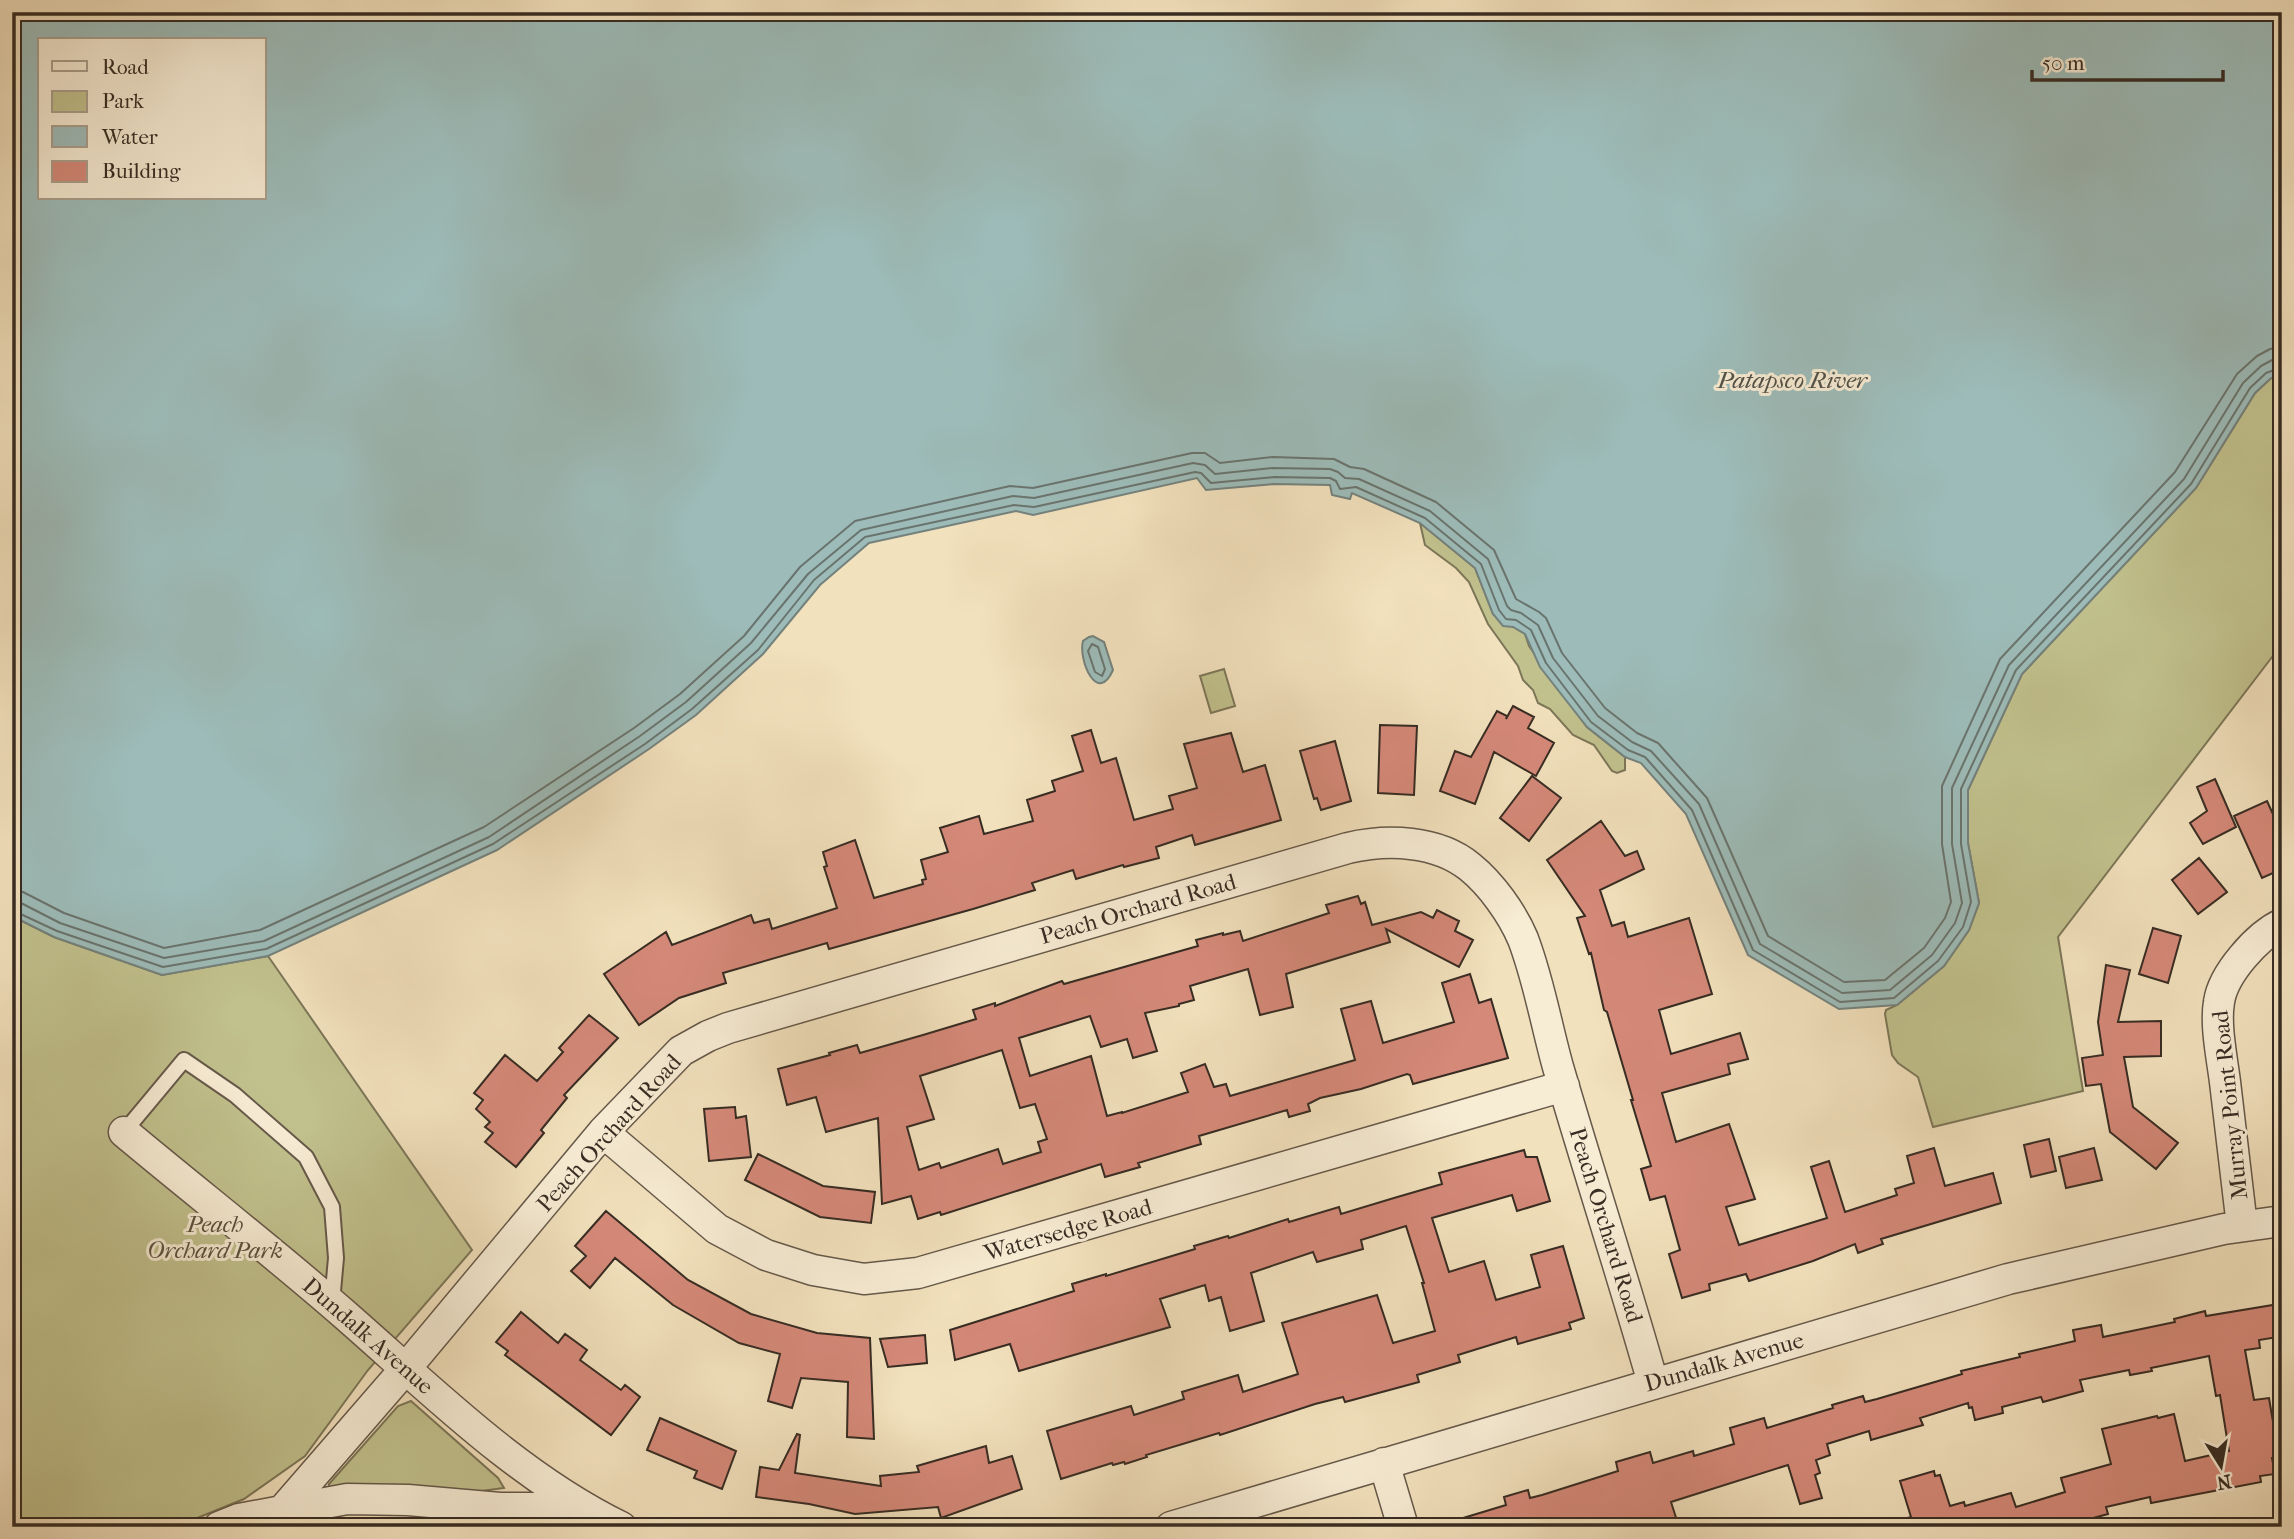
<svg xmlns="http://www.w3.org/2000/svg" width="2294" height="1539" font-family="'IM FELL French Canon',serif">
<rect width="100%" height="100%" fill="#f2e1bd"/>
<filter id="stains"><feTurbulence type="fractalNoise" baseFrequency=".00286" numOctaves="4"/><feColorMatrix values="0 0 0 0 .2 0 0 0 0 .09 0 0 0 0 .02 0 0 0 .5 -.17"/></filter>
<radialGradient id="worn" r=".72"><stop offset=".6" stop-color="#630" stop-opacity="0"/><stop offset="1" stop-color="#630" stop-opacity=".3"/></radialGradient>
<!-- green -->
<path fill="#c1c18d" stroke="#7c7658" stroke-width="2" d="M2282,372V644L2058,937L2083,1091L1933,1127L1918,1077L1898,1063L1892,1055L1885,1014L1886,1010L1897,1005L1944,966L1969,930L1979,903L1968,843V790L2022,674L2196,488L2255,393L2270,379Z
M1420,523L1475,568L1493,614L1525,634L1529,646L1587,727L1625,757V770L1617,773L1612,771L1594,745L1573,735L1550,709L1538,703L1533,690L1523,680L1518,666L1488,624L1469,582L1456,568L1425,545Z
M1224,669L1235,706L1211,713L1200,676Z
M12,916L54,937L162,975L268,956L472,1250L368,1370L305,1456L244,1499L175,1527H12Z
M411,1401L498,1478L504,1488L481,1491L328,1493L329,1484L398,1406Z"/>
<!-- water -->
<path fill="#9dbcb9" stroke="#74827d" stroke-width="2" fill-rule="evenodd" d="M12,12H2282V372L2270,379L2255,393L2196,488L2022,674L1968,790V843L1979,903L1969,930L1944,966L1897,1005L1839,1009L1748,955L1686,814L1641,763L1625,757L1587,727L1540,667L1525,634L1513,627L1503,626L1493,614L1475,568L1420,523L1352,493L1350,499L1332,495L1330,485L1274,484L1206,490L1197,478L1033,515L1016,511L869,543L820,585L763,654L696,715L649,749L497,850L268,956L162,975L54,937L12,916ZM40,40H264V198H40Z
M1089,637L1093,636L1104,642L1113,670C1097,706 1078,659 1083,641Z"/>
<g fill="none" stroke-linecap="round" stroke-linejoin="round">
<!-- shore -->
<path stroke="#6a746e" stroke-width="2" d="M1092,644L1098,647L1105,669L1102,676L1095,672L1088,651Z
M12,891L23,892L64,913L164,948L260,930L484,827L634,728L680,694L744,636L800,567L855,521L1010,486L1033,488L1192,453H1205L1220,463L1273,457L1334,459L1350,467L1364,469L1436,502L1494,550L1516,599L1539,612L1546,618L1562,653L1605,708L1637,733L1658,743L1707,798L1768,936L1844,982L1885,980L1924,948L1945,918L1951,902L1942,844V786L2000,659L2175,472L2237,374L2257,356L2270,349L2282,347
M12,902L21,903L60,923L164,958L264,941L489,837L640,736L686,702L751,643L808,574L861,530L1013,496L1034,498L1193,463L1205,465L1215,474L1273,468L1330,469L1338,472L1345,478L1359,479L1430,511L1488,559L1507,606L1511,610L1521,613L1538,625L1553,658L1598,716L1632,742L1651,751L1699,804L1760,944L1842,993L1890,990L1932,955L1955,923L1962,903L1952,844V788L2009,665L2184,479L2243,383L2261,366L2274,359L2282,358
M12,910L57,931L163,967L266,949L493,844L645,744L692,709L758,650L814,580L865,537L1014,505L1034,507L1195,472L1201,473L1211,483L1274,477L1330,478L1336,481L1340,489L1356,487L1425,518L1481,564L1499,610L1506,619L1516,620L1531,630L1546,663L1591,722L1628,750L1645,757L1692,810L1753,950L1840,1002L1894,998L1938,961L1963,927L1971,902L1961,844V789L2016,670L2191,484L2250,388L2266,373L2282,367"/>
</g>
<!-- building -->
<path fill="#d58979" stroke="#372c23" stroke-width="2" fill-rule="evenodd" d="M1513,706L1534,717L1528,728L1554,743L1536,776L1494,752L1475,804L1440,791L1455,751L1471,757L1497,711L1507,716L1506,719Z
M1380,725L1417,726L1414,795L1378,793Z
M1091,730L1101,763L1116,758L1134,820L1173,809L1169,796L1197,788L1184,744L1231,733L1243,772L1265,765L1281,820L1195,845L1192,835L1156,847L1159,858L1124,867L1123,865L1076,879L1073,870L1032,883L1035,890L973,909L829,949L827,943L723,973L726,983L679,998L639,1025L604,974L666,932L672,945L751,915L754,923L769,919L772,929L837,908L824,867L827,866L823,852L855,840L874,898L923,884L922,880L926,879L921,860L948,852L940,828L979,816L984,834L1033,821L1027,800L1055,791L1052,781L1083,771L1072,736Z
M1335,741L1351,801L1321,810L1317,798L1314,799L1300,751Z
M1532,776L1561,798L1529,841L1500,818Z
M2215,779L2236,827L2203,844L2190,823L2207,811L2197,787Z
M2267,801L2282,834V869L2262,878L2234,816Z
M1601,821L1625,856L1637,851L1644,869L1600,890L1612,926L1624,922L1628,937L1689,918L1712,994L1659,1010L1671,1054L1740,1033L1748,1059L1728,1064L1730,1074L1662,1093L1676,1142L1729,1124L1755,1199L1726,1207L1739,1245L1827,1218L1811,1167L1829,1161L1845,1212L1897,1195L1895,1189L1914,1183L1907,1156L1934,1148L1945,1186L1993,1173L2001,1203L1881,1239L1883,1244L1858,1253L1855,1244L1813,1261L1749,1281L1746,1274L1709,1284L1710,1290L1682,1298L1669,1254L1680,1250L1665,1196L1650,1200L1641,1169L1651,1166L1631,1100H1633L1607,1012L1604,1010L1591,953L1589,954L1577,918L1585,916L1547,860Z
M2199,858L2227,892L2198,914L2172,880Z
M1358,896L1361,904L1365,902L1372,925L1421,912L1433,918L1437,910L1459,921L1455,931L1473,940L1459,967L1386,929L1390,942L1286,974L1293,1007L1260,1015L1248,969L1190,986L1194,1000L1179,1004V1006L1145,1013L1157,1051L1133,1058L1127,1039L1101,1047L1090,1016L1019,1038L1030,1076L1091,1056L1107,1116L1122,1112V1113L1188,1092L1181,1073L1205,1064L1214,1087L1226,1084L1230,1096L1355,1060L1341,1009L1371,1001L1383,1043L1454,1022L1442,983L1470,974L1479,1003L1491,999L1508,1058L1413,1084L1410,1075L1407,1074L1361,1089L1320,1098L1308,1104L1310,1111L1289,1117L1287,1110L1199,1136L1201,1144L1138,1163L1140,1167L1105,1177L1101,1164L941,1215L940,1212L918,1219L911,1196L882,1204L878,1118L826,1132L816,1097L787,1105L778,1069L830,1055L829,1053L857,1045L860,1053L923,1035L976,1019L973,1010L995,1003V1006L1062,981L1064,984L1198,946L1196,940L1223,933V935L1240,931L1243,941L1329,913L1326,905ZM1002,1050L1020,1108L1035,1104L1047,1139L1038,1142L1041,1152L1003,1164L998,1149L941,1168L939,1163L919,1170L907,1127L934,1119L920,1076Z
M2153,928L2181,936L2168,983L2139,974Z
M2106,965L2130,970L2118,1022L2161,1021V1056L2124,1057L2133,1107L2178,1143L2156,1169L2110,1132L2101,1084L2086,1086L2082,1058L2103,1055L2098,1022Z
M589,1015L618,1038L564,1095L567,1098L541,1130L544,1133L516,1167L485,1142L493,1133L485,1127L490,1122L476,1109L483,1100L474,1093L505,1055L537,1081L563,1052L559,1048Z
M735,1107L736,1118L746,1116L751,1157L709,1161L704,1109Z
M2049,1139L2056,1171L2031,1177L2024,1145Z
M2094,1148L2102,1180L2066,1188L2059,1157Z
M1524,1150L1526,1157H1537L1550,1201L1517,1211L1512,1195L1432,1218L1449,1272L1484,1261L1496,1300L1540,1287L1531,1255L1563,1246L1584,1318L1569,1323L1571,1329L1518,1344L1516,1337L1458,1355L1460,1362L1417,1375L1419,1382L1345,1402L1343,1397L1315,1404L1220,1435L1219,1433L1146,1455L1147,1457L1125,1464L1124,1462L1113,1465L1112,1463L1061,1479L1047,1431L1131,1406L1134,1415L1184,1399L1182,1392L1238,1375L1243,1392L1298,1374L1282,1323L1377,1295L1393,1343L1435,1331L1422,1283H1424L1406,1226L1361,1240L1363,1249L1317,1262L1313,1252L1251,1273L1264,1321L1230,1331L1221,1297L1209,1301L1205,1285L1160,1299L1170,1327L1019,1371L1010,1344L955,1360L950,1330L1074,1291L1072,1284L1106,1274V1276L1195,1249L1194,1246L1228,1236L1229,1238L1288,1219L1289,1222L1339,1207L1341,1214L1394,1198L1442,1184L1439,1173Z
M758,1154L823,1186L875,1192L871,1223L820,1217L745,1180Z
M606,1211L688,1280L751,1314L817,1333L870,1338L874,1439L847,1437L848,1382L801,1378L792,1408L768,1401L780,1354L739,1343L673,1305L615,1258L590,1288L571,1271L586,1256L575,1246Z
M2273,1305L2278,1337L2259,1340L2260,1348L2245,1350L2254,1400L2269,1398L2279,1457L2272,1458L2275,1474L2260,1476L2261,1482L2151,1503L2150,1497L2106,1507L2108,1514L2060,1527H1898L1897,1521L1911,1517L1900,1481L1934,1471L1935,1476L1940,1475L1950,1506L1964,1502L1965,1506L2011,1493L2016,1507L2065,1492L2061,1478L2111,1464L2102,1429L2157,1416L2158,1418L2174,1414L2185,1461L2229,1451L2220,1395L2216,1396L2209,1356L2151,1368L2152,1371L2130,1375L2129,1370L2080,1380L2083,1391L2043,1402L2041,1397L2002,1407L2003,1413L1975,1420L1972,1407L1969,1408L1968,1403L1920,1418L1923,1425L1871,1440L1869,1431L1827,1444L1830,1455L1816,1460L1820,1473L1815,1475L1822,1498L1800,1504L1788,1465L1671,1502L1679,1527H1451L1450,1522L1506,1505L1504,1497L1528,1490L1530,1498L1542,1495L1618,1471L1616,1462L1650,1452L1653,1463L1693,1451L1694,1456L1734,1444L1730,1428L1764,1418L1767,1428L1833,1408L1832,1405L1863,1396L1865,1402L1877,1399L1962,1374L1961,1371L2020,1357L2019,1354L2075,1341L2073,1330L2101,1325L2103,1337L2175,1322L2174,1319L2205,1311L2206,1316Z
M521,1312L558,1343L565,1334L587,1350L580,1360L621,1390L625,1385L640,1397L611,1435L505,1355L508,1351L496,1342Z
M925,1335L927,1363L888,1367L880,1339Z
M660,1418L736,1451L722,1489L694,1478L697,1471L647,1450Z
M797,1434L800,1435L795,1473L881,1486L880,1476L919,1472L917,1466L986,1446L989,1463L1012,1456L1022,1489L941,1518L938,1507L855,1514L809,1504L756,1497L760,1467L779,1470Z"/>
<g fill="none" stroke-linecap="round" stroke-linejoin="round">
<defs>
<path id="lane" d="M124,1132L184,1060L235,1095L306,1157L332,1207L336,1258L332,1302"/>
<path id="street" d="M124,1132C197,1193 273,1252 344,1314C430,1389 518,1477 621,1527
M603,1132L717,1229L766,1255L813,1270L864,1279L918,1273L1564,1086
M2242,1226C2236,1178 2231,1130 2225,1082C2222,1058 2215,1025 2219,1002C2223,974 2257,936 2282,924
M1384,1463L1403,1527
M282,1511L347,1499L408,1500L500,1508H582
M219,1527L239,1519L282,1511L406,1368L603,1132L681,1051L708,1036L728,1028L1348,848C1387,839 1437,840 1470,867C1491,884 1512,913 1523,939C1539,981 1546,1024 1558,1067C1589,1173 1623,1277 1653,1383
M1171,1527L2008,1279L2224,1229L2282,1221"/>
</defs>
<!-- lane casing -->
<use href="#lane" stroke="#66594a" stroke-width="18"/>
<!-- street casing -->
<use href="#street" stroke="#66594a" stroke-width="33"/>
<!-- lane -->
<use href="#lane" stroke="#f7ecd4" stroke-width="14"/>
<!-- street -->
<use href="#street" stroke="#f7ecd4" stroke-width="30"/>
</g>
<g text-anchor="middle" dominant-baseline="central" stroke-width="6" stroke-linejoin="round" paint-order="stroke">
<!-- street labels -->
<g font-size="23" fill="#372c23" stroke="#f7ecd4">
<text transform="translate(1138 909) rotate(-16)">Peach Orchard Road</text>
<text transform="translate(2230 1105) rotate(-96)">Murray Point Road</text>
<text transform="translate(609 1133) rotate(-48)">Peach Orchard Road</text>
<text transform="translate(1606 1225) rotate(73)">Peach Orchard Road</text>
<text transform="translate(1068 1230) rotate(-16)">Watersedge Road</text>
<text transform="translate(368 1336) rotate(41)">Dundalk Avenue</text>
<text transform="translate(1724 1362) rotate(-16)">Dundalk Avenue</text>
</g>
<!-- park labels -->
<g font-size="23" font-style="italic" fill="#5a513e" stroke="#f7ecd4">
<text x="215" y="1224">Peach<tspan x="215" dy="26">Orchard Park</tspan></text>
</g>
<!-- water labels -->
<g font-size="24" font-style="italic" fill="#505048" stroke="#f7ecd4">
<text x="1792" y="380">Patapsco River</text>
</g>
</g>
<!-- margin -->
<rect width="2294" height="1539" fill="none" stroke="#f2e1bd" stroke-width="42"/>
<rect x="14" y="14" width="2266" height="1511" fill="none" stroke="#372c23" stroke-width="3.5"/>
<rect x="21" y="21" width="2252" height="1497" fill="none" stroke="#372c23" stroke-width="2"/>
<!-- legend -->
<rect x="38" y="38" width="228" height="161" fill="#f7ecd4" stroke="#aa9f8d" stroke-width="2"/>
<rect x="52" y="61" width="35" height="10" fill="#f7ecd4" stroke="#aa9f8d" stroke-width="2"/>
<text x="102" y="74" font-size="21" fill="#372c23">Road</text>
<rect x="52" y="91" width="35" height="21" fill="#c1c18d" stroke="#aa9f8d" stroke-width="2"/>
<text x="102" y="108" font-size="21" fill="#372c23">Park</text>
<rect x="52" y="126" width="35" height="21" fill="#9dbcb9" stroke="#aa9f8d" stroke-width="2"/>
<text x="102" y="144" font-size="21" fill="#372c23">Water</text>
<rect x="52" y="161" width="35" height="21" fill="#d58979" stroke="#aa9f8d" stroke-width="2"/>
<text x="102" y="178" font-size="21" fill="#372c23">Building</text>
<!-- north arrow -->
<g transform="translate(2221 1466) rotate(169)" stroke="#f7ecd4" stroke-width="5" paint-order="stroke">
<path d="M0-5L12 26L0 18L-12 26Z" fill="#372c23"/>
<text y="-10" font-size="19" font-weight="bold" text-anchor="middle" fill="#372c23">N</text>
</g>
<!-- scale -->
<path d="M2032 70v10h191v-10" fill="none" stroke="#372c23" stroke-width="3.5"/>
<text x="2042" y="70" font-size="21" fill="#372c23" stroke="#f7ecd4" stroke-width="5" paint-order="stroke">50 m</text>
<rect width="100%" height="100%" filter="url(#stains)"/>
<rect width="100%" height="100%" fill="url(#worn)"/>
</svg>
